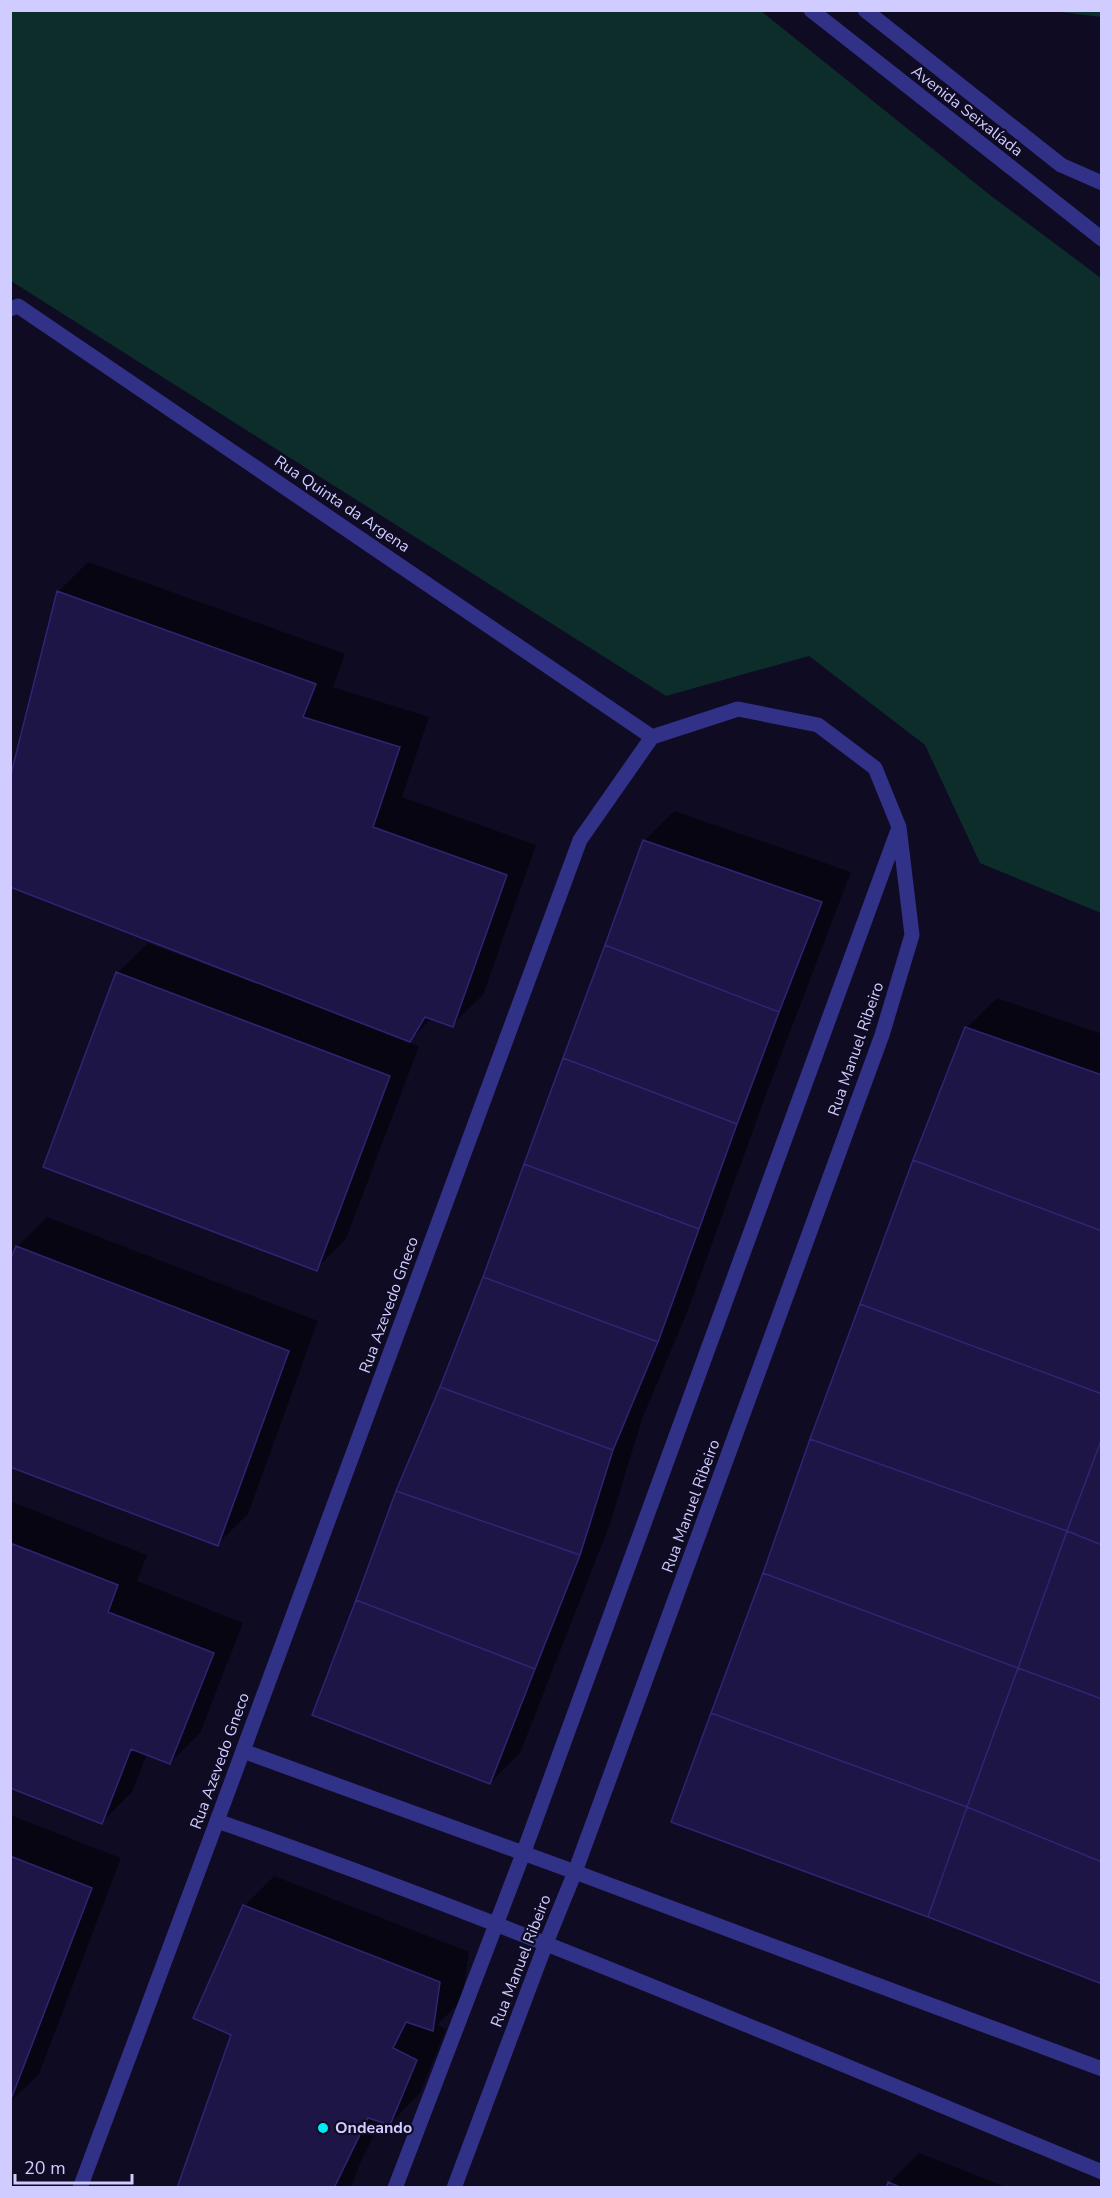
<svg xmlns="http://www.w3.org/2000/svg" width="1112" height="2198" font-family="'Nunito Sans',sans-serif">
<rect width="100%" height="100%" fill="#0e0b22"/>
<!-- green -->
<path fill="#0d2d2a" d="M10,11H761L990,195L1101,278V913L980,863L925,745L809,656L666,696L11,281Z
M1051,11H1101V17L1052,11Z"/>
<!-- shadow -->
<path fill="#0007" d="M88,562L345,654L333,687L429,717L402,797L536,845L483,995L452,1025L432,1018L408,1042L419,1046L346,1239L316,1269L117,973L148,943L257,984L258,982L58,592Z
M674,811L851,872L767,1092L688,1310L642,1419L610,1524L520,1753L490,1783L442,1387L484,1277L644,841Z
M997,998L1102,1034V1983L966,1028Z
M47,1217L318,1321L248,1514L218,1544L17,1247Z
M10,1501L147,1555L137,1581L243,1623L200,1733L170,1763L147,1754L132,1792L102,1822L10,1786Z
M10,1815L121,1858L39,2074L10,2102Z
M274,1876L469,1952L462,2000L437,2025L446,2029L420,2093L390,2124L381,2121L360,2163L351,2188H178L233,2034L244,1906Z
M919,2153L1009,2188H887L889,2183Z"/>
<!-- building -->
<path fill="#1d1545" stroke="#312474" stroke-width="1.5" d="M57,591L316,684L303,717L400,747L373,827L507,875L453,1027L425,1017L410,1042L10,887V778Z
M643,840L822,902L779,1012L605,945Z
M605,945L779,1012L737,1124L563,1058Z
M116,972L390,1076L317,1271L43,1167Z
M965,1027L1102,1075V1231L913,1160Z
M563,1058L737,1124L699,1229L524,1164Z
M913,1160L1102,1231V1394L860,1304Z
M524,1164L699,1229L658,1342L483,1277Z
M16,1246L289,1351L218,1546L10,1467V1261Z
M483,1277L658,1342L613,1450L440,1387Z
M860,1304L1102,1394V1438L1067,1531L810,1439Z
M440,1387L613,1450L580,1555L396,1491Z
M1102,1438V1545L1067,1531Z
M810,1439L1067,1531L1018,1668L763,1573Z
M396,1491L580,1555L535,1669L356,1600Z
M1067,1531L1102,1545V1699L1018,1668Z
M10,1543L118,1585L108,1612L214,1653L170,1764L131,1749L102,1824L10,1788Z
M763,1573L1018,1668L967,1807L711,1713Z
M356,1600L535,1669L490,1784L312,1715Z
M1018,1668L1102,1699V1862L967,1807Z
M711,1713L967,1807L928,1917L671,1822Z
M967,1807L1102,1862V1984L928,1917Z
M10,1856L92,1888L10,2102Z
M243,1905L440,1982L433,2031L406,2022L393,2048L417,2060L390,2125L368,2118L334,2188H177L231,2035L193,2018Z
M888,2182L902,2188H886Z"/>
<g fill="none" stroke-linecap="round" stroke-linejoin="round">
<!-- service -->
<path stroke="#313187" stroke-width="15" d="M10,309L18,306L652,737"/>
<!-- minor -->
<path stroke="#313187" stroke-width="15" d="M811,10L1102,239
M865,10L1061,165L1102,183
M243,1751L575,1872L1102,2069
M217,1821C517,1925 808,2051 1102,2172
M80,2188L217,1821L580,840L652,737L738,709L818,725L875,768L899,827L912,935L882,1035L575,1872L546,1943L454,2188
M395,2188L523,1854L898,830"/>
</g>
<!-- markers -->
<circle fill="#00e9f7" stroke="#0e0b22" stroke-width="2" cx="323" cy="2128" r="6"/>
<g text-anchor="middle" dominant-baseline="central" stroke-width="4.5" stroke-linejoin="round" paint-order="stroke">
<!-- street labels -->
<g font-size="16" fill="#d0ccff" stroke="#0e0b22">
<text transform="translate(967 111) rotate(38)">Avenida Seixalíada</text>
<text transform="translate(342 504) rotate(34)">Rua Quinta da Argena</text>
<text transform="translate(856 1049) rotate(-71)">Rua Manuel Ribeiro</text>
<text transform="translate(389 1305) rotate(-70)">Rua Azevedo Gneco</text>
<text transform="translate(691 1506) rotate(-70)">Rua Manuel Ribeiro</text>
<text transform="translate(220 1761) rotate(-70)">Rua Azevedo Gneco</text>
<text transform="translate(521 1961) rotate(-69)">Rua Manuel Ribeiro</text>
</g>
<!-- poi labels -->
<g font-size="16" font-weight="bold" fill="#d0ccff" stroke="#0e0b22" text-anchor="start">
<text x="335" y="2128">Ondeando</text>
</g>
</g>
<!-- border -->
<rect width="1112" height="2198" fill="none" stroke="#d0ccff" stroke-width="24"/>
<!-- scale -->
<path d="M15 2174v9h117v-9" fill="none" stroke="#d0ccff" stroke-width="3"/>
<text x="24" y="2174" font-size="18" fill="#d0ccff" stroke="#0e0b22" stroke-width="4.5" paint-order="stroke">20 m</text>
</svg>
